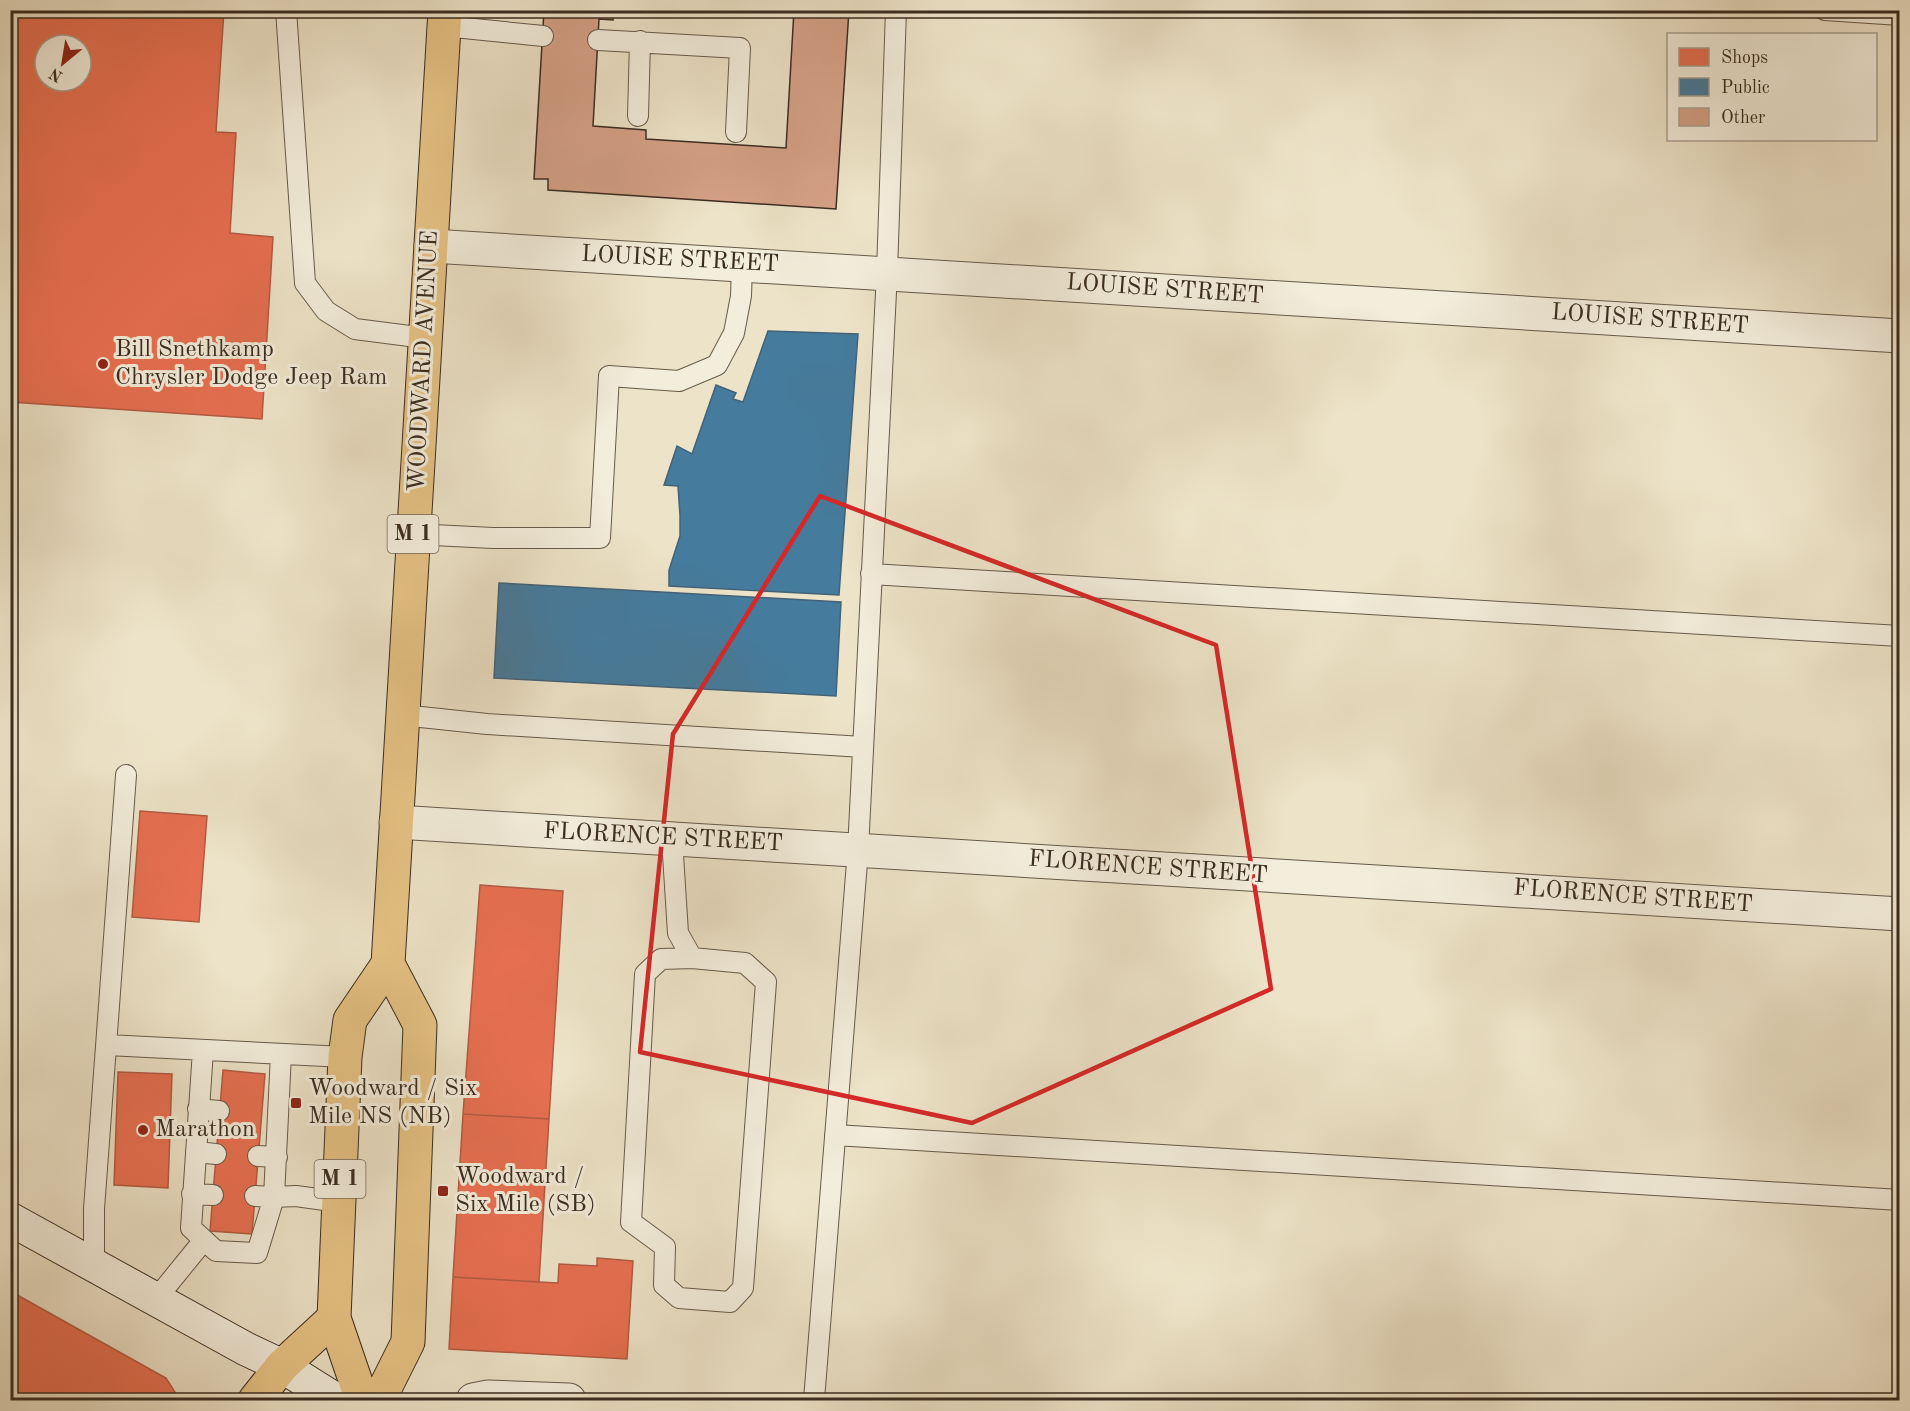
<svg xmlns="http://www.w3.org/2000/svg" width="1910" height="1411" font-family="'Old Standard TT',serif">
<rect width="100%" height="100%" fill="#ede3c8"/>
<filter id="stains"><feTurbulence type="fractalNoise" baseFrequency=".00333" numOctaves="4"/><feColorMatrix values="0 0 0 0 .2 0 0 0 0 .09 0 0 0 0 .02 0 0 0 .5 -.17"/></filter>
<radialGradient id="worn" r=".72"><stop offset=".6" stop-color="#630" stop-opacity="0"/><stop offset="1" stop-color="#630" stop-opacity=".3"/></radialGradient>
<!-- shops -->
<path fill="#e76f51" stroke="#b35b42" stroke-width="1.5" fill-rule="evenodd" d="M10,10H224L216,132L236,133L230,233L273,237L262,419L10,402ZM45,45H81V81H45Z
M140,811L207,816L199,922L132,917Z
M480,885L563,891L549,1119L463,1114Z
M223,1070L265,1074L252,1234L210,1231Z
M118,1072L172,1074L168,1188L114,1185Z
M463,1114L549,1119L539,1282L453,1277Z
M597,1258L633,1261L627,1359L449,1349L453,1277L558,1283L559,1264L597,1266Z
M10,1291L166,1378L180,1400H10Z"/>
<!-- public -->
<path fill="#457b9d" stroke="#426378" stroke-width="1.5" d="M768,331L858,334L839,595L669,586V570L680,536V515L678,486L664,485L677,446L692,454L716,385L736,393L733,399L743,402Z
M499,583L841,602L836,696L494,678Z"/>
<!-- building -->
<path fill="#d5a087" stroke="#3a2c20" stroke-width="1.5" d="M544,10H614L613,20L599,19L593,126L646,130V139L786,148L794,10H849L836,209L548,190V179H534Z"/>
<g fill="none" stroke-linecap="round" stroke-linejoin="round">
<defs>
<path id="service" d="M286,10L305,283L326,311L355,329L425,338
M1825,10L1900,15
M444,26L543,36
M598,40L740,48L736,132
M638,116L640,41
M413,534L493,538H600L609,376L679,381L717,365L734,333L741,296L742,264
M871,574L1900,636
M402,715L487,724L863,747
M672,839L678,933L692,958L745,963L766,982L743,1288L730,1302L679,1298L664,1285L665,1247L631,1222L645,974L661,959L692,958
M107,1045L345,1057
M203,1050L191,1228L216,1251L257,1253L274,1197L255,1196
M281,1054L274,1197L296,1196L339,1202
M198,1109L219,1111
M835,1135L1900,1200
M196,1152L216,1154
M258,1156L277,1157
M192,1194L213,1195
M94,1264V1209L126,775
M156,1299L204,1240
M814,1400L858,850L887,272L896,10"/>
<path id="minor" d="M431,246L1900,336
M396,822L1900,914
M473,1400L488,1397L569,1400"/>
<path id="secondary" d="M10,1219L246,1349L282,1366L336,1400"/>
<path id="primary" d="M255,1400L282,1366L334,1318
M362,1400L334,1318L345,1057L350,1020L388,964L445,10
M379,1400L408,1342L420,1025L388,964"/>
</defs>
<!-- service casing -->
<use href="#service" stroke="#675a4a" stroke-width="22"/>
<!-- minor casing -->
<use href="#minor" stroke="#675a4a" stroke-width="35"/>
<!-- secondary casing -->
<use href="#secondary" stroke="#3a2c20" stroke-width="35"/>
<!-- primary casing -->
<use href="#primary" stroke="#3a2c20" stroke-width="35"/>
<!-- service -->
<use href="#service" stroke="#f3eddb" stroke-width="20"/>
<!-- minor -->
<use href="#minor" stroke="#f3eddb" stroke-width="33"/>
<!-- secondary -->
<use href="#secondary" stroke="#f3eddb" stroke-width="33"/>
<!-- primary -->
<use href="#primary" stroke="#e6c284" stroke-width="33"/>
</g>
<!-- marked area -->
<path fill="none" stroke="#d62828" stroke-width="4.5" stroke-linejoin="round" d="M820,496L1216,645L1271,989L972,1123L640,1052L673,734Z"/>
<!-- markers -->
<g fill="#8f2418" stroke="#f3eddb" stroke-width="2">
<circle cx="103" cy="364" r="6"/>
<rect x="290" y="1097" width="12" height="12" rx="3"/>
<circle cx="143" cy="1130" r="6"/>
<rect x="437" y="1185" width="12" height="12" rx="3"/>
</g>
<g text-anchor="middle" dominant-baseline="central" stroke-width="6" stroke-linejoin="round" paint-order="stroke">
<!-- shield labels -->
<g fill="#f3eddb" stroke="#726658" stroke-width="1.5">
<rect x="387.5" y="515" width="51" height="38" rx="4.5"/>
<rect x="314.5" y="1160" width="51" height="38" rx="4.5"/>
</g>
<g font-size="22" font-weight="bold" fill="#3a2c20">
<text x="413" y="534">M 1</text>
<text x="340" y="1179">M 1</text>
</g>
<!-- street labels -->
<g font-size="24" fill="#3a2c20" stroke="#f3eddb">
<text transform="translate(680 260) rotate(3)">LOUISE STREET</text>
<text transform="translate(1165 290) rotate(4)">LOUISE STREET</text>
<text transform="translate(1650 320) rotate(4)">LOUISE STREET</text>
<text transform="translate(424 361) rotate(-87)">WOODWARD AVENUE</text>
<text transform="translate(663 838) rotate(3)">FLORENCE STREET</text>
<text transform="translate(1148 868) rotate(4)">FLORENCE STREET</text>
<text transform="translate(1633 897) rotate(4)">FLORENCE STREET</text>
</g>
<!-- poi labels -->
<g font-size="24" fill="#3a2c20" stroke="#f3eddb" text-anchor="start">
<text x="115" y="350">Bill Snethkamp<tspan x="115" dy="28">Chrysler Dodge Jeep Ram</tspan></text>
<text x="308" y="1089">Woodward / Six<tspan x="308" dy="28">Mile NS (NB)</tspan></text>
<text x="155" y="1130">Marathon</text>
<text x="455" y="1177">Woodward /<tspan x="455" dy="28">Six Mile (SB)</tspan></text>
</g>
</g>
<!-- margin -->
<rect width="1910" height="1411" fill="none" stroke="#ede3c8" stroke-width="36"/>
<rect x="12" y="12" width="1886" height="1387" fill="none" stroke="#3a2c20" stroke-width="3"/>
<rect x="18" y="18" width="1874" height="1375" fill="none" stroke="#3a2c20" stroke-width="1.5"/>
<!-- legend -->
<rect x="1667" y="33" width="210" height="108" fill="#f3eddb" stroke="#a9a090" stroke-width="1.5"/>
<rect x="1679" y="48" width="30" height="18" fill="#e76f51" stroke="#a9a090" stroke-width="1.5"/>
<text x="1721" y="63" font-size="18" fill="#3a2c20">Shops</text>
<rect x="1679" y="78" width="30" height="18" fill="#457b9d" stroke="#a9a090" stroke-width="1.5"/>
<text x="1721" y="93" font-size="18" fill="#3a2c20">Public</text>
<rect x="1679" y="108" width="30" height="18" fill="#d5a087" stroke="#a9a090" stroke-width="1.5"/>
<text x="1721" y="123" font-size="18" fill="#3a2c20">Other</text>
<!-- north arrow -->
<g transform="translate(63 63) rotate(210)"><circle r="28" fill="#f3eddb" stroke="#a9a090" stroke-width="1.5"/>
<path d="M0-4.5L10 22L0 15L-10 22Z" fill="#8f2418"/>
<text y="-9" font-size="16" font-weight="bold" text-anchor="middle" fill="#3a2c20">N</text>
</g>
<rect width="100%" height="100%" filter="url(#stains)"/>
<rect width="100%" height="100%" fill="url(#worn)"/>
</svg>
